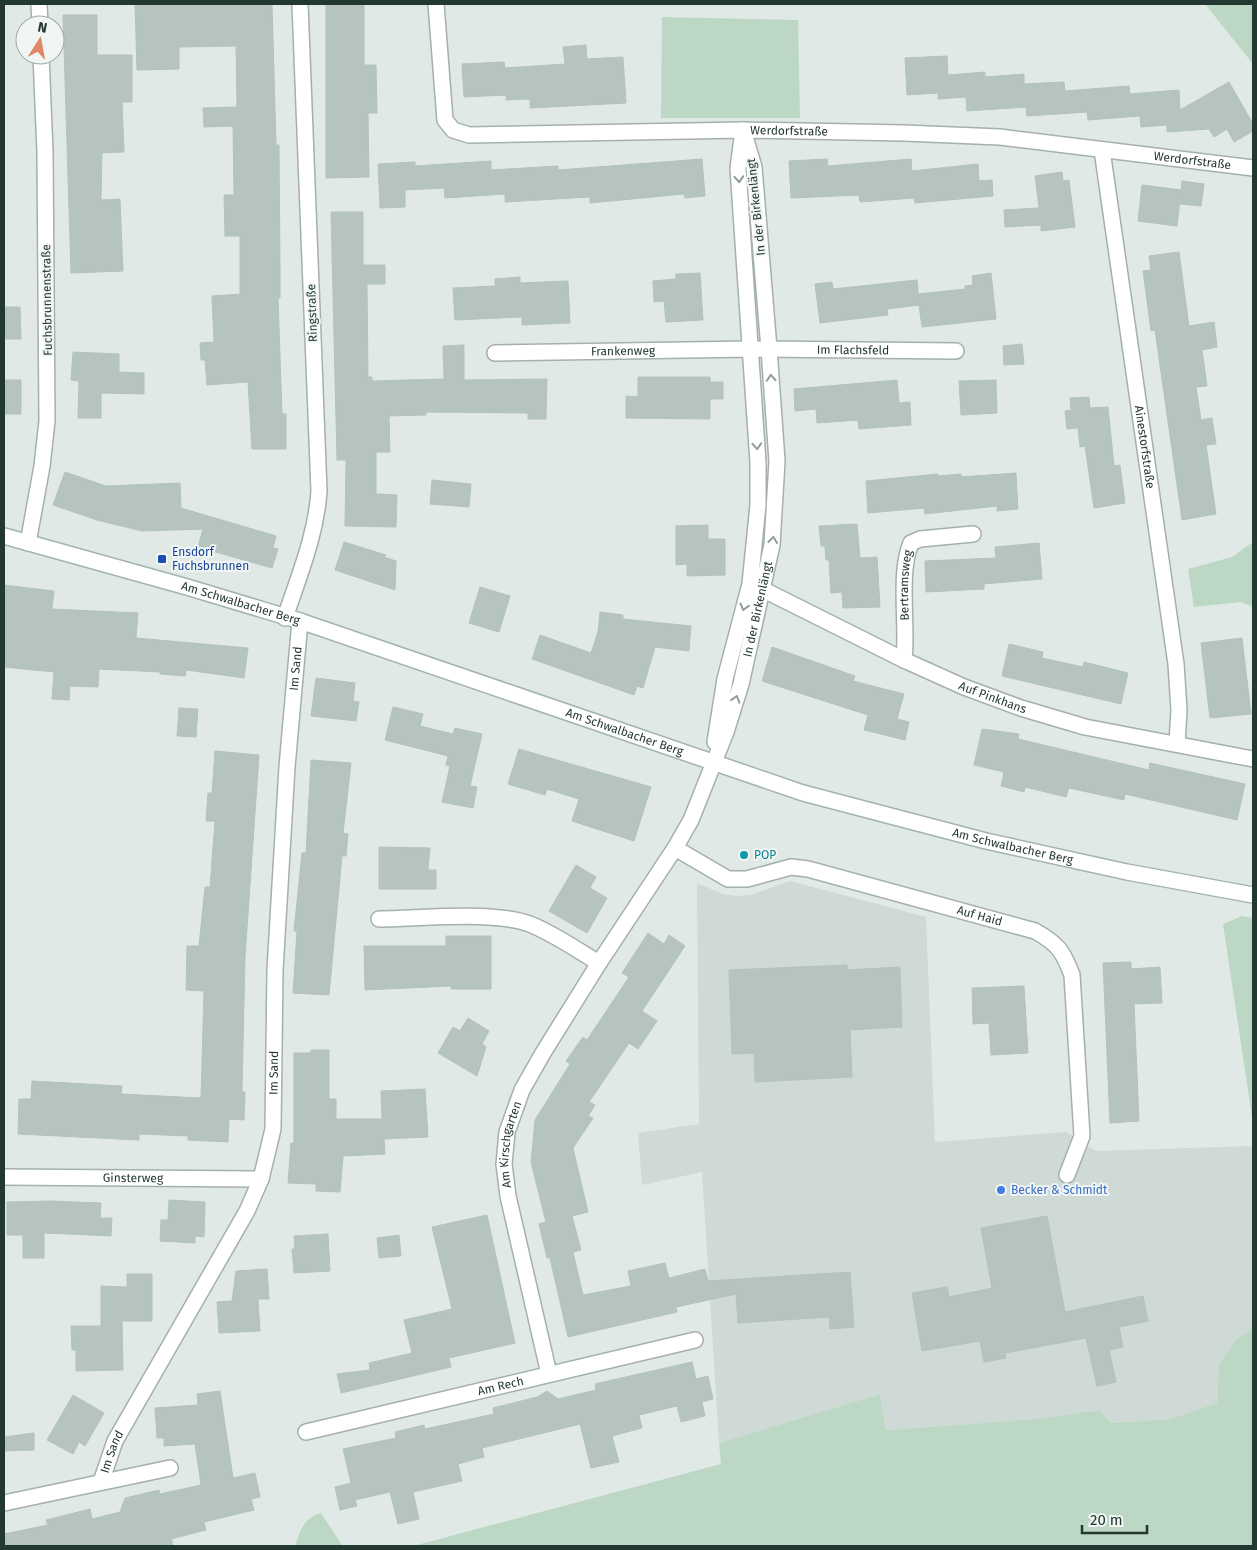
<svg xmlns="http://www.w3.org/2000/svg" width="1257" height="1550" font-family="'Fira Sans',sans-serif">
<rect width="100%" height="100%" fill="#e1e9e6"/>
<!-- built -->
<path fill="#cfd9d5" d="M790,881L926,917L935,1142L1066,1132L1096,1151L1253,1146V1328L1236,1340L1219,1365L1217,1403L1170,1419L1111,1423L1100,1410L1038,1419L884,1430L880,1394L719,1443L702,1172L642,1185L638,1133L699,1124L697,883L722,894L736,896L751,895Z"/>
<!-- green -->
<path fill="#bcd8c4" d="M1205,4H1253V64Z
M662,17L798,20L800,118H661Z
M1253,542V607L1241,602L1194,607L1188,569L1232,557Z
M1242,916L1253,918V1124L1223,924Z
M1253,1328V1546H413L721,1464L719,1443L880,1394L885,1430L1038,1419L1100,1410L1111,1423L1170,1419L1217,1403L1219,1365L1236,1340Z
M321,1513L342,1545L370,1546H295C300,1530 304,1518 321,1513Z"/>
<!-- building -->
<path fill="#b6c4bf" stroke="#b4c2bc" d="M135,4H272L276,145H279L280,267V298H278L282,414H286V449H252L248,382L207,385L205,360H201L200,343L214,342L212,296L240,294V236H225L224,195H234L233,126L204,127L203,108L237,107L236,46L179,47V69L137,70Z
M326,4H364V65H376L377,113H368L369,177L326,178Z
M63,15H97V55H132V102H122L124,152L102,153L101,200L120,199L123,271L71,273Z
M586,45L587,59L623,57L626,103L530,108V99L506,100V95L464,97L462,64L504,62L505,68L565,64L563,47Z
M947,56L948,75L985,72V77L1024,74V84L1064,82L1065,91L1129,86L1130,94L1179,90L1180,110L1229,82L1253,124V131L1234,142L1227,129L1214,137L1209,129L1167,132V125L1141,127L1140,116L1088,120L1087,112L1027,116L1026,107L967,111L966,97L938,99V93L907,95L905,58Z
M702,159L705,196L685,198L684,194L590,203V197L505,202V194L445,198L444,188L405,190V207L380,208L378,164L415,162V166L491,161V170L558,166V170Z
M827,159L828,166L911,159L912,171L978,164L979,181L992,180L993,196L915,203L914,198L860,202L859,195L791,198L789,161Z
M1062,172L1063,181L1069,180L1075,227L1041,231V225L1005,227L1004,210L1039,208L1035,176Z
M1182,181L1204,184L1201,206L1180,204Z
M1142,185L1181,190L1177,226L1138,221Z
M331,212H363V265H385V284H367L368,377H372V381L444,379L443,346L464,345V380L547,379L546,419H528V413L426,412V415L389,416L390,452H376V494L397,495L396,527L345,526L346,460H337Z
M1179,252L1189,326L1214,322L1217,347L1202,350L1207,386L1196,387L1201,420L1212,418L1216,444L1206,445L1216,514L1182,520L1155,330L1151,331L1143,271L1151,270L1149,256Z
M700,273L703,320L666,322L664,301L654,302L653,281L676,279V274Z
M991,273L996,319L922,327L919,305L887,309L888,315L820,323L815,284L832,282L833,289L917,280L919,303L918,294L965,289V286L973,285L972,276Z
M520,277V283L568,281L570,323L522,325V317L455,320L453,288L495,286V279Z
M4,307H20L21,339H4Z
M1022,344L1024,364L1004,365L1003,346Z
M73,352L119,354V372L144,373V394L101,393V418H78L79,381L71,380Z
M638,377H710V382H723V399H710V419L626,418V396L638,397Z
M4,380H21V414H4Z
M897,380L899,403L910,402L911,425L859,429L858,420L817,423L816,409L795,411L794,389Z
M996,380L997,413L961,415L959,381Z
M1089,397L1090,408L1108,407L1114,466L1120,465L1125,503L1094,508L1085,446L1080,447L1078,428L1067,429L1065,411L1071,410L1070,398Z
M65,472L106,486L180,483L181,508L276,536L273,548L278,549L272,568L198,547L203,529L142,531L97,520L53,505Z
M1016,473L1018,509L997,511V506L925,514L924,508L868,513L866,481L938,474V476L961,474V477Z
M432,480L471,484L469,507L430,504Z
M857,524L860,558L877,557L880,607L843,608L842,592L831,593L829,560H826L825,546H821L819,526Z
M708,525V539H725V575L687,576V564L676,565V526Z
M344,542L386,555L384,557L396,561L395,590L335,570Z
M1039,543L1042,579L984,584V589L926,592L925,561L996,558L995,547Z
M4,585L54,591L52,609L138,613L136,638L248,648L244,678L186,670L185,676L160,674V672L99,669L98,687L70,686L69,700L52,699L54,672L4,667Z
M480,587L510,596L499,632L469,623Z
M600,612L623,615V619L691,626L689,651L655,647L643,688L637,686L634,695L532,659L540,635L591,653L598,632Z
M1242,638L1251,714L1210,718L1201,643Z
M1009,644L1043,652L1042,658L1083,667L1084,662L1128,673L1121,704L1002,676Z
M772,647L855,676L853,681L904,694L897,719L909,722L905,740L864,730L868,715L762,681Z
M316,678L355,683L353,701L359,702L356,721L311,716Z
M393,707L423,714L420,726L453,734L455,728L482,734L470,786L477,787L473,808L442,802L450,766L446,765L448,756L385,740Z
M179,708L198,709L196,737L177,736Z
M982,729L1019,734L1018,739L1149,770L1150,763L1245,784L1237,820L1125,794L1124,800L1069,788L1066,797L1025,787L1024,792L1001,786L1004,772L974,765Z
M519,749L651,787L634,841L572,821L579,799L547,789L545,795L508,784Z
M215,751L259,755L245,957L242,1092H245L244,1120L229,1119L228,1142L188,1140V1136L139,1134V1140L18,1134L19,1099H31L32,1081L122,1086L121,1094L201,1098L204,991L186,990L187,946H199L205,887H210L215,821H206L208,793H212Z
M311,760L351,763L343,833L348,834L346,856H342L329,995L293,993L297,931H294L302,853H306Z
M379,847L430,848L428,870H436V889H379Z
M576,865L596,877L590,888L607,898L587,933L549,911Z
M648,933L664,944L669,935L685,946L642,1011L657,1021L638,1049L629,1043L589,1102L595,1105L588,1116L593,1118L573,1148L588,1212L572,1216L581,1250L573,1252L583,1295L631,1286L628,1271L665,1263L669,1278L705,1269L708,1281L850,1272L854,1327L830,1329L829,1317L738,1323L736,1294L676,1307L677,1312L568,1337L550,1258H547L539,1224L546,1222L531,1162L535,1120L570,1064L566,1061L583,1037L587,1040L629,977L622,973Z
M446,936H491V989H451V986L365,990L364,946H446Z
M1131,962V969L1160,967L1162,1003L1134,1004L1139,1121L1110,1123L1103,963Z
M847,965V970L900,967L902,1027L850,1030L852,1077L755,1082L754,1053L732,1054L729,970Z
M1024,986L1028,1053L991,1055L989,1023L973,1024L972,988Z
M468,1018L489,1031L482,1044L486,1047L477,1076L438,1053L453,1027L460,1031Z
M311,1050H329V1099H336V1119H382L381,1091L425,1089L428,1137L384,1139L385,1154L343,1156L340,1192L316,1191V1184L288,1183L291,1143H294V1053H311Z
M169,1200L205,1202L204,1237L195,1236V1243L160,1241L161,1220H168Z
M52,1201L101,1203L100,1218H112L111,1236L44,1233V1258H23V1235H7V1202Z
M487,1215L515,1343L449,1358L451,1367L341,1393L337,1374L370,1370L369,1363L412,1353L404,1320L452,1309L432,1227Z
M1047,1216L1065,1312L1143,1296L1148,1321L1119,1327L1123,1347L1109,1350L1116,1382L1097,1386L1086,1338L1005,1353L1006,1358L984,1362L980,1341L922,1351L912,1293L947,1287L949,1297L992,1288L981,1228Z
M328,1234L330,1271L294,1273L292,1249H295L294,1236Z
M399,1235L401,1256L379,1258L377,1238Z
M267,1269L269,1299H258L260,1331L219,1333L217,1302L232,1301L236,1271Z
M127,1274H152V1321H122L123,1370L76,1371V1350H72L71,1326H101V1286L127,1287Z
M692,1362L696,1379L708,1376L713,1399L702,1402L705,1416L681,1422L677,1406L639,1415L642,1428L612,1436L619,1462L591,1468L580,1424L482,1448L484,1457L458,1464L462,1481L413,1492L419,1519L398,1524L390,1492L355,1500L357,1506L340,1510L335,1487L351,1483L343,1449L396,1438L395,1432L424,1425L425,1429L494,1414L493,1408L537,1397L547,1391L558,1399L596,1390L595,1384Z
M220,1391L233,1478L255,1473L260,1497L251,1499L254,1510L204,1522L206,1530L171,1539L173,1546H4V1534L48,1525L46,1520L90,1509L92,1519L120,1512L125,1498L159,1490L160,1494L201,1485L195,1444L164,1446V1438H157L155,1408L198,1405L197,1394Z
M73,1395L104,1413L85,1446L79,1442L73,1454L47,1440Z
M34,1433V1450L4,1451V1437Z"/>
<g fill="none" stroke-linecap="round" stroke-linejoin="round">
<defs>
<g id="minor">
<path d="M39,4L40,25"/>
<path id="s1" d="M436,4L445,120L453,130L469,135L743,130L904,133L1000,137L1253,168"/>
<path id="s2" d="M1102,150L1176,664L1179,710L1177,743"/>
<path id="s3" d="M495,353L750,349L956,351"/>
<path d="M28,543L42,466L47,421L45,152L41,55"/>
<path id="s4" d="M754,585L904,660L964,687L1021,708L1085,727L1253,759"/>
<path d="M285,618C299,575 316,536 319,491L300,4"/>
<path id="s5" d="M904,660C908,626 898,573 911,543L920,539L973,534"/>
<path d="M715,742L725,679L750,584L758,505V463L738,168L742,138"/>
<path id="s6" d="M675,848L728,879H747L791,867L808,869L1035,931C1058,944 1063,951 1072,975L1082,1136L1067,1175"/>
<path d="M379,919C420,919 496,910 532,925C556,935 577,950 599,963"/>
<path id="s7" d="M4,1177L261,1179"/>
<path id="s8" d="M549,1374L508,1196L504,1164L507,1132L522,1090L543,1053L599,963L675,848L691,820L726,732L741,684L772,545L777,461L769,349L754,167L743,130"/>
<path id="s9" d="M306,1432L695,1340"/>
<path id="s10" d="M101,1482L115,1441L247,1211L261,1179L273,1129L275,970L287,767L300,621"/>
<path d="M4,1503L170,1468"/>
</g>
<g id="secondary">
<path id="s11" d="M4,536L187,587L300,621L803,793L986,841L1127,872L1253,895"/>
</g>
</defs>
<!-- minor casing -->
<use href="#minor" stroke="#a4b0ad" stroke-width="18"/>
<!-- secondary casing -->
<use href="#secondary" stroke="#a1b4ad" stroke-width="18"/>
<!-- minor -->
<use href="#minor" stroke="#fff" stroke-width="15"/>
<!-- secondary -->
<use href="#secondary" stroke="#fff" stroke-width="15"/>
</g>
<!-- one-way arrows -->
<defs><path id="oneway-chevron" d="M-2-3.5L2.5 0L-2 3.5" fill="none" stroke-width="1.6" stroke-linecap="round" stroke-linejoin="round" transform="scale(1.25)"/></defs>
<g stroke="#919c99">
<use href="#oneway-chevron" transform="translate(739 179) rotate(86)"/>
<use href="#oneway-chevron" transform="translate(771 378) rotate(-94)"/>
<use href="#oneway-chevron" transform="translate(757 446) rotate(86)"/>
<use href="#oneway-chevron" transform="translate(773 540) rotate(-83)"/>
<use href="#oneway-chevron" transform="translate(744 607) rotate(105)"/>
<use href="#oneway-chevron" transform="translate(736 699) rotate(-73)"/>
</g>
<!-- markers -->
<rect fill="#1a4fb4" stroke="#f1f6f4" stroke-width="2" x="157" y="554" width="10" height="10" rx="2.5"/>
<circle fill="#0f9aa8" stroke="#f1f6f4" stroke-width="2" cx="744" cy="855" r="5"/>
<circle fill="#3f7fe0" stroke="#f1f6f4" stroke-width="2" cx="1001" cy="1190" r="5"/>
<g text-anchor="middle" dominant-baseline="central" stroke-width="4" stroke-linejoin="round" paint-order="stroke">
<!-- street labels -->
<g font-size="12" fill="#233833" stroke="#f1f6f4">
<text stroke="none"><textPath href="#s1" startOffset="466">Werdorfstraße</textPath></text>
<text stroke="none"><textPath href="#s1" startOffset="871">Werdorfstraße</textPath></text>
<text transform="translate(756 207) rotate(-96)">In der Birkenlängt</text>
<text transform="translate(47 300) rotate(-91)">Fuchsbrunnenstraße</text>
<text transform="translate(312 313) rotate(-92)">Ringstraße</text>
<text stroke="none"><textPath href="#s3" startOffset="358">Im Flachsfeld</textPath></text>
<text stroke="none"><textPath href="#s3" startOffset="128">Frankenweg</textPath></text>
<text stroke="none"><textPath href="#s2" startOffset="300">Ainestorfstraße</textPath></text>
<text stroke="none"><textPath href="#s5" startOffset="75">Bertramsweg</textPath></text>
<text stroke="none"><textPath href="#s11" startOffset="246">Am Schwalbacher Berg</textPath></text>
<text stroke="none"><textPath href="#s8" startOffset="832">In der Birkenlängt</textPath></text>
<text stroke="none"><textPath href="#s10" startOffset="856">Im Sand</textPath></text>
<text stroke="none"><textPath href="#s4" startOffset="264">Auf Pinkhans</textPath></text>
<text stroke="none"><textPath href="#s11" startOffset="651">Am Schwalbacher Berg</textPath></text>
<text stroke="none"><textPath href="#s11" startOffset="1056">Am Schwalbacher Berg</textPath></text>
<text stroke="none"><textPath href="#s6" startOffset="321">Auf Haid</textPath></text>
<text stroke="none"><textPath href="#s10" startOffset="451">Im Sand</textPath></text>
<text stroke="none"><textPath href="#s8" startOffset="235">Am Kirschgarten</textPath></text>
<text stroke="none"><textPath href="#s7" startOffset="129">Ginsterweg</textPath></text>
<text stroke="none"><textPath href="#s9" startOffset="200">Am Rech</textPath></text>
<text stroke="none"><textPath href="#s10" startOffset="32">Im Sand</textPath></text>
</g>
<!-- transit labels -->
<g font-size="12" fill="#164399" stroke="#f1f6f4" text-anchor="start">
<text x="172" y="552">Ensdorf<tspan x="172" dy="14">Fuchsbrunnen</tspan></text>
</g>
<!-- culture labels -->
<g font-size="12" fill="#0d838f" stroke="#f1f6f4" text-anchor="start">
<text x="754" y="855">POP</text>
</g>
<!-- shop labels -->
<g font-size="12" fill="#366cbe" stroke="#f1f6f4" text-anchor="start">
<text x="1011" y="1190">Becker &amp; Schmidt</text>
</g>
</g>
<!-- border -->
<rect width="1257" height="1550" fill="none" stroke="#233833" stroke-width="10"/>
<!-- north arrow -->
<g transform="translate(40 40) rotate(11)"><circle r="24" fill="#f1f6f4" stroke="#9faaa7"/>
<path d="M0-4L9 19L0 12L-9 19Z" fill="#e08768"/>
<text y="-8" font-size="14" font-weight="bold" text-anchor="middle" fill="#233833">N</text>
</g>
<!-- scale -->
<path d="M1082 1525v8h65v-8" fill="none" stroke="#233833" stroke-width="2.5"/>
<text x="1090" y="1525" font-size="15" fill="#233833" stroke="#f1f6f4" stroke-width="4" paint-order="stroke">20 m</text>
</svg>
